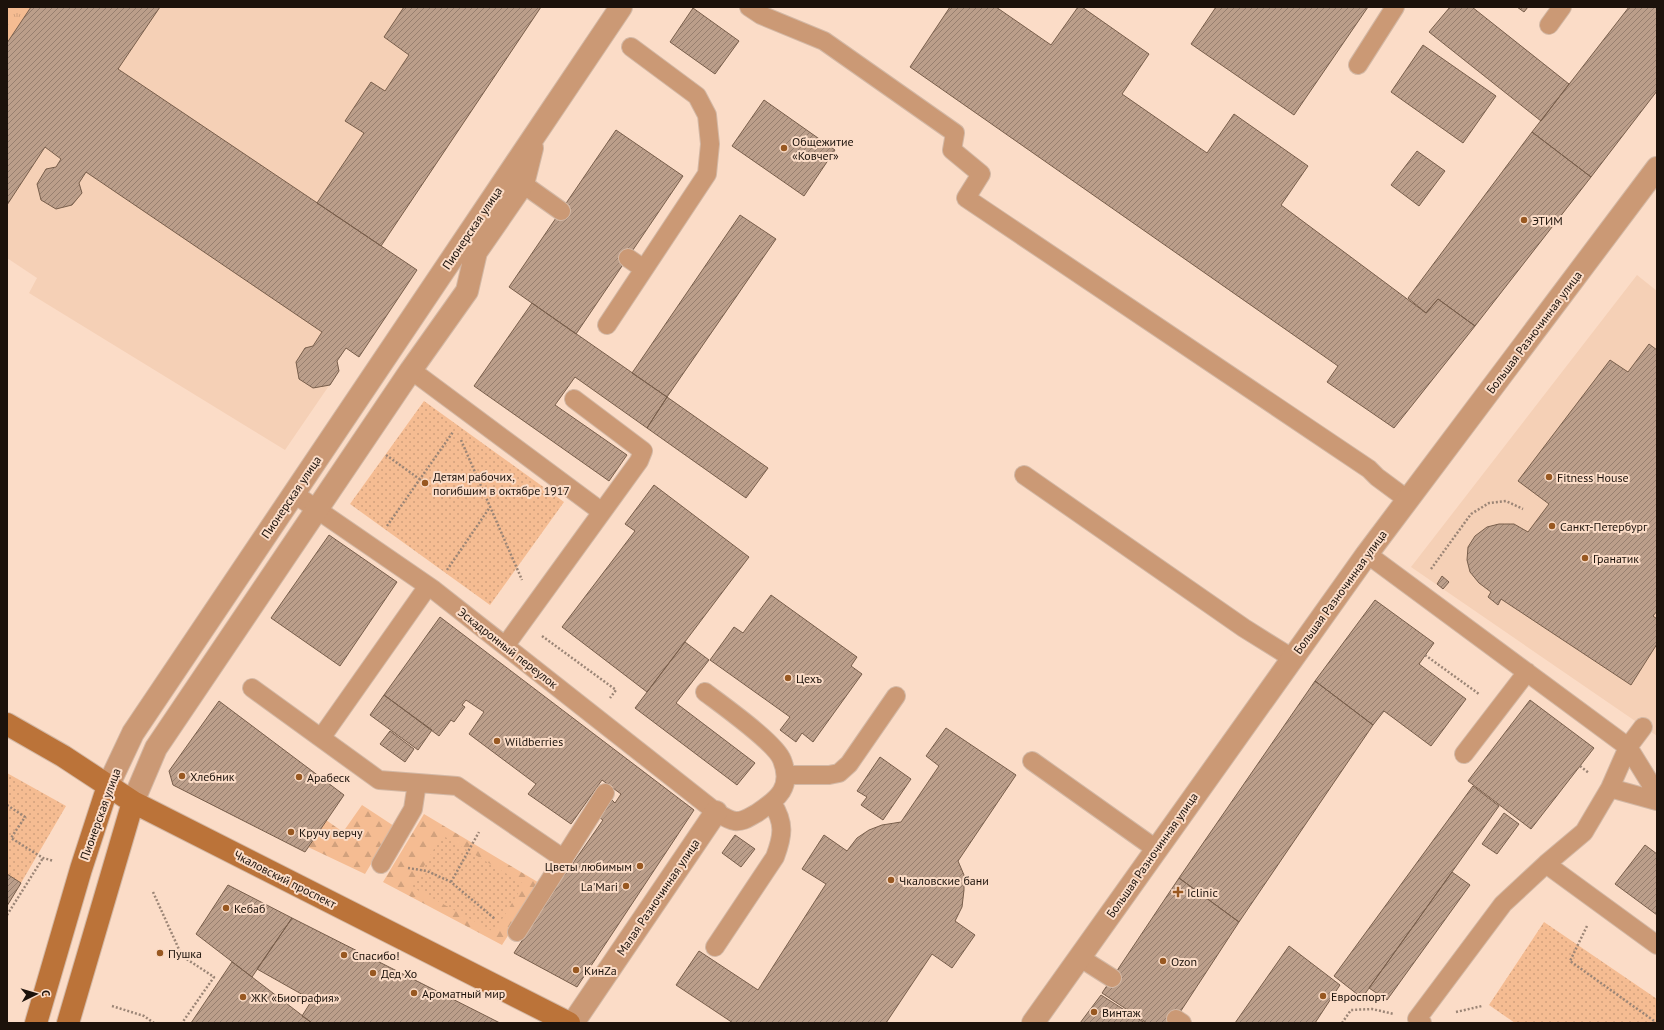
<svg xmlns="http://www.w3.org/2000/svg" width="1664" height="1030" font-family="'PT Sans',sans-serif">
<defs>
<pattern id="grass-tufts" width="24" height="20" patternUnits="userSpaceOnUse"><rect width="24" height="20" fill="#f5bc92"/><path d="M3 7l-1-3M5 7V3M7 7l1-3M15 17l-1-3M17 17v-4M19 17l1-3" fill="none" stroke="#d1a17d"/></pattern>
<pattern id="forest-firs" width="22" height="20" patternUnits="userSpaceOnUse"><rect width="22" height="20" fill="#f5bc92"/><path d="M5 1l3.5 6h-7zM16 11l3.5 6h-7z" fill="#d1a17d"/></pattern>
<pattern id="park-dots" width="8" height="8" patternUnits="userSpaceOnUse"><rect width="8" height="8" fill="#f5bc92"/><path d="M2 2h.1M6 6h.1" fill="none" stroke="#d1a17d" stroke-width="1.8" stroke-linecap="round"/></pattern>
<pattern id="building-hatch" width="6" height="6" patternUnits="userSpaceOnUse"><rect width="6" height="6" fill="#bb9e8a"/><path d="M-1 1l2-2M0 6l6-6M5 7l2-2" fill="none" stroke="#977f6f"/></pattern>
</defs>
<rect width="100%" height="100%" fill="#fbdcc7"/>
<!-- built -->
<path fill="#f5d0b6" d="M31,7H541L381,246L417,270L359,357L346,348L337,361L339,371L285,450L29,293L37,278L7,258V43Z
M1637,275L1657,291V736L1411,567Z"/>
<!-- grass -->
<path fill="url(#grass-tufts)" d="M7,7H31L7,43Z"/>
<!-- forest -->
<path fill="url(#forest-firs)" d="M362,805L394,826L365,874L308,847L326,820L343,832Z
M424,814L541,884L502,945L383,882Z"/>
<!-- park -->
<path fill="url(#park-dots)" d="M424,401L564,502L490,605L350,504Z
M7,773L66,806L21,883L7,874Z
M442,835L524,884L494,932L412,887Z
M1544,922L1657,999V1023H1515L1489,1005Z"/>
<!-- building -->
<path fill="url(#building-hatch)" stroke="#785e4b" d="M31,7H160L118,69L417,270L359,357L346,348L337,361L339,371L330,385L313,388L299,379L296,362L305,348L313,346L322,332L86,172L79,183L82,193L72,205L56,209L41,200L37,184L46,169L56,167L61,159L45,147L7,205V43Z
M404,7H541L381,246L317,203L364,133L345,121L371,82L385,91L409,55L384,37Z
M950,7H996L1051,45L1078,7H1082L1149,54L1122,94L1207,153L1234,114L1308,166L1281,205L1426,313L1438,299L1475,326L1394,428L1327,382L1338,366L910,67Z
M1216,7H1368L1294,115L1191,44Z
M1450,7H1472L1569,84L1541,121L1429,32Z
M1517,7H1528L1524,12Z
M1629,7H1657V91L1591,177L1532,132Z
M693,8L739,41L715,74L670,42Z
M1423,45L1496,96L1463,143L1391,92Z
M764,100L835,150L804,196L732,146Z
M616,130L683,176L576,334L509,287Z
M1532,132L1591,177L1475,326L1438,299L1426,313L1408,298Z
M1417,151L1445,171L1419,206L1391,185Z
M740,215L776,239L667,397L632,373Z
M532,303L667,397L647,428L575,377L555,405L627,455L609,481L474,386Z
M1649,344L1657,350V611L1653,616L1657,619V644L1631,685L1501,599L1498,605L1488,597L1491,592L1479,583L1470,572L1467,560L1468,547L1475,536L1487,527L1499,524H1514L1528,532L1549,504L1518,481L1610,360L1628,372Z
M667,397L768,468L746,498L647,428Z
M654,485L749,557L647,692L562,627L635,531L625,524Z
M329,535L397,582L340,666L271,618Z
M1442,576L1449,582L1443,589L1437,584Z
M771,595L857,657L851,666L862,674L813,742L802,733L796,742L780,730L790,717L710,660L734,627L743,633Z
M1375,600L1434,643L1419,664L1466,699L1431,746L1384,711L1373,725L1315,681Z
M440,617L694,810L577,987L514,953L553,893L557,887L555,885L569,864L571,866L603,820L600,818L612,800L615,803L621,794L602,780L571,824L528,794L536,784L469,734L484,712L466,700L462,705L465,707L454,722L451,720L439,736L384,695Z
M685,642L709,660L676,703L755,763L737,785L635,708Z
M1315,681L1373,725L1239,922L1179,878Z
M384,695L432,730L418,750L370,715Z
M1530,700L1594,748L1531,829L1468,781Z
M219,701L344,795L305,852L173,785L169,771Z
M946,728L1016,775L958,861L964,875V890L962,907L955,921L975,935L952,968L932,954L886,1023H733L676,985L699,951L758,990L826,884L802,869L824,835L847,851L857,838L869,830L882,825L901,822L939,766L926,756Z
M390,731L414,749L405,762L380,744Z
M880,757L911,779L883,820L861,805L867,797L857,791Z
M1473,786L1499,806L1362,998L1334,976Z
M1504,813L1519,824L1497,854L1482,844Z
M735,835L755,849L741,867L722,853Z
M1645,845L1657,854V915L1615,884Z
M1452,872L1470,885L1387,1000L1369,988Z
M7,874L21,883L7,906Z
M1179,878L1239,922L1173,1023H1147L1102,993Z
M228,885L292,918L252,977L196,934Z
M292,918L500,1023H312L302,1016L312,1000L257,969Z
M1289,946L1340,985L1315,1023H1235Z
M232,962L252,977L312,1023H191Z
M1101,995L1145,1023H1080Z"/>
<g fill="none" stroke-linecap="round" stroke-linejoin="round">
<defs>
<path id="lane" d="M749,7L761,15L824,41L955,133L952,150L981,174L966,198L1369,469L1377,477L1408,500
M1549,25L1562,7
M1358,65L1395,7
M523,184L561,211
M628,258L644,269
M607,325L707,174L710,144L707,115L697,96L631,47
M411,370L602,512
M1024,475L1244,628L1292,658
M293,493L434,590L716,812C721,815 728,820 735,821C744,822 749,817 757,813C778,799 793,787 782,760C776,743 722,705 705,692
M1367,554L1628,747L1610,788L1657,801
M505,646L639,461L643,451L574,399
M252,688L379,780L457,786L564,859
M1643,727L1628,747L1657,794
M321,738L428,586
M1464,754L1527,672
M1032,761L1156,849
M786,775H829L839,773L849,764L896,696
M381,864L413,809L417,783
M1546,864L1657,945
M517,932L605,793
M715,947L775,857C783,836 785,823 772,803
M1079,957L1112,978
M1176,1019L1182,1023
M1422,1023L1417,1019L1503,904L1546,864L1584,832L1610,788"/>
<path id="street" d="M108,786L133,733L621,7
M133,802L156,748L411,370L467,291L476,252L523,184L532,148
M573,1023L716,812
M1033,1023L1367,554L1657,168"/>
<path id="secondary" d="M7,724L63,756L133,802L569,1023
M36,1023L81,869L108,786
M68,1023L133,802"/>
</defs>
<!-- lane casing -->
<use href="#lane" stroke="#d3b8a5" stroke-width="20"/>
<!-- street casing -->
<use href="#street" stroke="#d3b8a5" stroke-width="24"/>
<!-- secondary casing -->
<use href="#secondary" stroke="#d3b8a5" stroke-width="24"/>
<!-- path -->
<path stroke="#9b8576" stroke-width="2.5" stroke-dasharray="2 2" stroke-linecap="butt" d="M461,440L522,580
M386,455L425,483
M387,526L453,432
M1431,569L1471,514L1489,503L1506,501L1523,509
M447,570L490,507
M542,636L616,690L610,698
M1425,655L1479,694
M1580,766L1589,773
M7,805L25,817L11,838L43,858L54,861
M408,868L427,871L451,882L495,919
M451,882L479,832
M153,892L182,956L214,977L182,1023
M7,915L43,858
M1587,926L1570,961L1657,1023
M112,1006L144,1016L154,1023
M1456,1012L1482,1006
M1342,1023L1351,1010L1372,1009L1394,1014"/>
<!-- lane -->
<use href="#lane" stroke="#cb9975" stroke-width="18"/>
<!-- street -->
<use href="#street" stroke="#cb9975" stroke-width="22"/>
<!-- secondary -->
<use href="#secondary" stroke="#bb7339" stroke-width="22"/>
</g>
<!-- markers -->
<g fill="#985821" stroke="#fbdcc7" stroke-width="1.5">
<circle cx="784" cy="148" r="4"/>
<circle cx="1524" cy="220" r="4"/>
<circle cx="1549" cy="477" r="4"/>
<circle cx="425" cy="483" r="4"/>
<circle cx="1552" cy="526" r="4"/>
<circle cx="1585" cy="558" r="4"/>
<circle cx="788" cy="678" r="4"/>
<circle cx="497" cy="741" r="4"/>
<circle cx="182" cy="776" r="4"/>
<circle cx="299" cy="777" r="4"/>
<circle cx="291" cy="832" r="4"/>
<circle cx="640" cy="866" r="4"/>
<circle cx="891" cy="880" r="4"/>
<circle cx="626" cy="886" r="4"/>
<path d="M1176 886h4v4h4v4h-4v4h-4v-4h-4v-4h4z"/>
<circle cx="226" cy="908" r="4"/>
<circle cx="160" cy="953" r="4"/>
<circle cx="344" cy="955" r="4"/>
<circle cx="1163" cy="961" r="4"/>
<circle cx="576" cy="970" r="4"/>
<circle cx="373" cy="973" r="4"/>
<circle cx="414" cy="993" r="4"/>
<circle cx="1323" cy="996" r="4"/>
<circle cx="243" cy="997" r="4"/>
<circle cx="1094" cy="1012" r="4"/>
</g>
<g text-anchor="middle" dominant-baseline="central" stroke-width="4" stroke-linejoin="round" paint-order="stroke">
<!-- poi labels -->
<g font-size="12" fill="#1c120b" stroke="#fbdcc7" text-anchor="start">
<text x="792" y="141">Общежитие<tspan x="792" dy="14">«Ковчег»</tspan></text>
<text x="1532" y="220">ЭТИМ</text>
<text x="433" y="476">Детям рабочих,<tspan x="433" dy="14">погибшим в октябре 1917</tspan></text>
<text x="1557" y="477">Fitness House</text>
<text x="1560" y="526">Санкт-Петербург</text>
<text x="1593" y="558">Гранатик</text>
<text x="796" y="678">Цехъ</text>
<text x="505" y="741">Wildberries</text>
<text x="190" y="776">Хлебник</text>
<text x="307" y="777">Арабеск</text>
<text x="299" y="832">Кручу верчу</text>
<text x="632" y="866" text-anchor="end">Цветы любимым</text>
<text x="899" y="880">Чкаловские бани</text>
<text x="618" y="886" text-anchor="end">La'Mari</text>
<text x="1187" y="892">Iclinic</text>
<text x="234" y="908">Кебаб</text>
<text x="168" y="953">Пушка</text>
<text x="352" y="955">Спасибо!</text>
<text x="1171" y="961">Ozon</text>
<text x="584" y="970">КинZa</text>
<text x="381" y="973">Дед Хо</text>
<text x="422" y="993">Ароматный мир</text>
<text x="1331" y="996">Евроcпорт</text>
<text x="251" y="997">ЖК «Биография»</text>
<text x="1102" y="1012">Винтаж</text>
</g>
<!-- street labels -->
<g font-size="12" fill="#1c120b" stroke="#fbdcc7">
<text transform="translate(472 228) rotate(-56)">Пионерская улица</text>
<text transform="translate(1534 332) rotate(-53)">Большая Разночинная улица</text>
<text transform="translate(291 497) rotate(-56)">Пионерская улица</text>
<text transform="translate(1340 592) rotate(-54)">Большая Разночинная улица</text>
<text transform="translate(508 648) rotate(38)">Эскадронный переулок</text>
<text transform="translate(100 814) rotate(-70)">Пионерская улица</text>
<text transform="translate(1152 855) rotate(-55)">Большая Разночинная улица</text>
<text transform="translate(285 879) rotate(27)">Чкаловский проспект</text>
<text transform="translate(658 897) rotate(-56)">Малая Разночинная улица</text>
</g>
</g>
<!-- border -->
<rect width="1664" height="1030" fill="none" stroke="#1c120b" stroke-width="16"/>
<!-- north arrow -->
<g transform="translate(36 994) rotate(85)" stroke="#fbdcc7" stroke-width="3" paint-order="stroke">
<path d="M0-3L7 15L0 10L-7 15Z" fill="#1c120b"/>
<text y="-6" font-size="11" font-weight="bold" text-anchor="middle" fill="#1c120b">С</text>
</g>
</svg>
